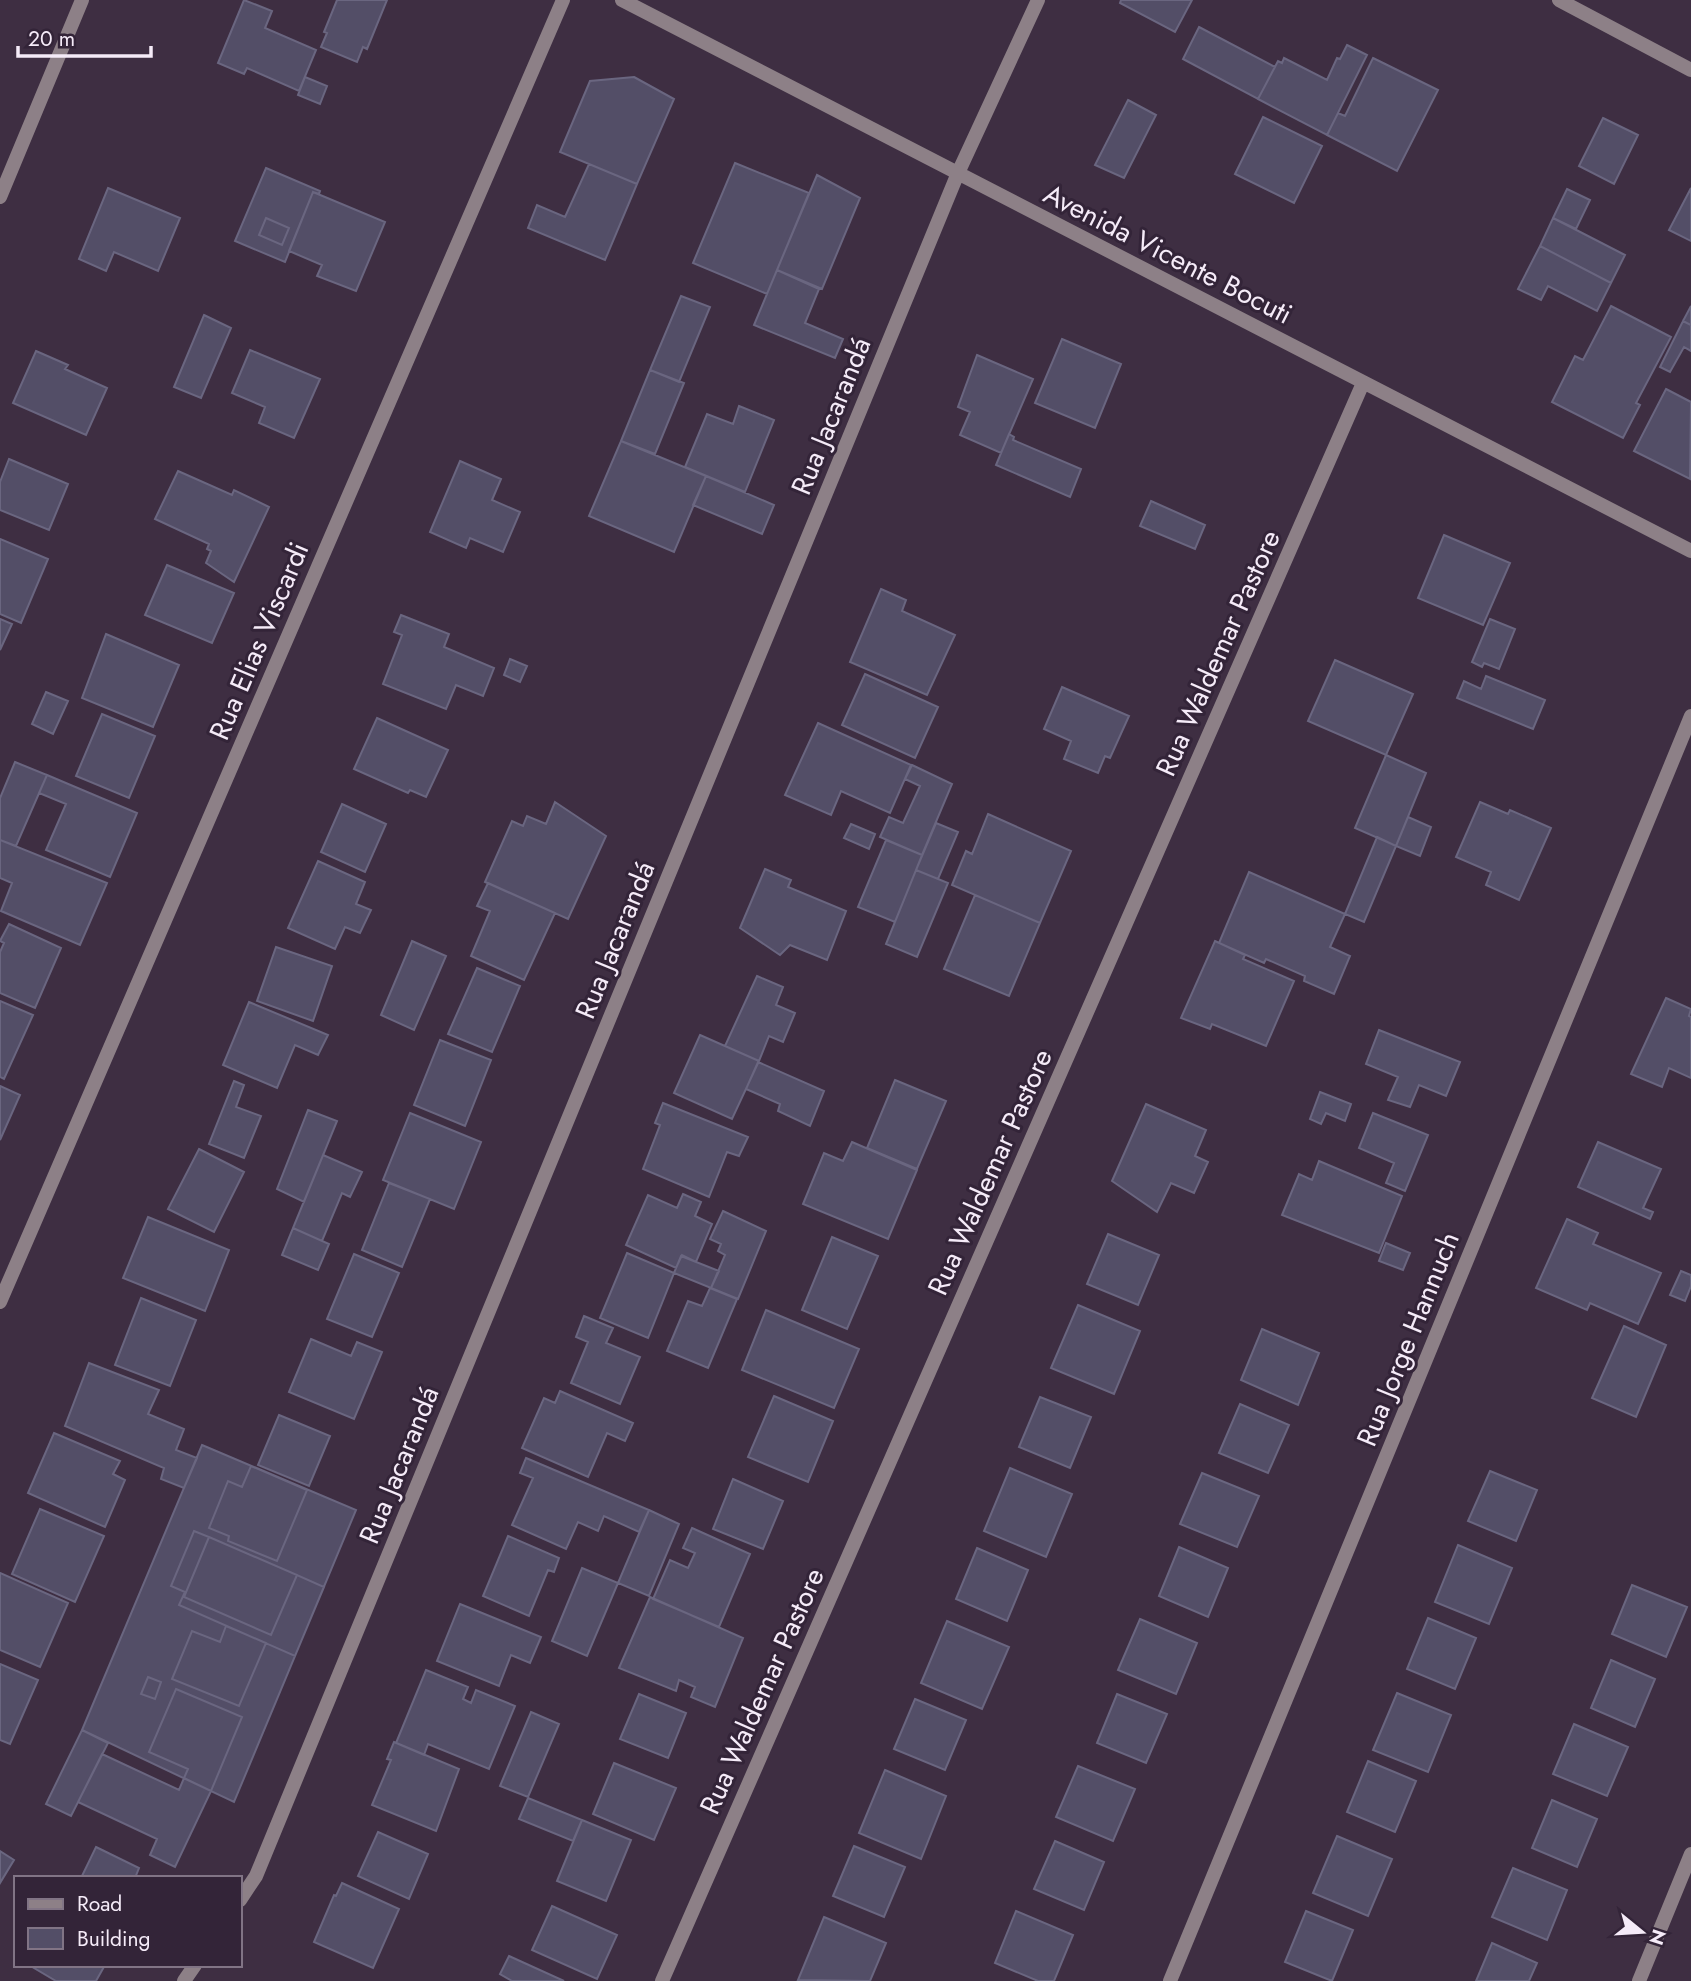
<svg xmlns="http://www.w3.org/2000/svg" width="1691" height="1981" font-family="Jost,sans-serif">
<rect width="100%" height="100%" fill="#3e2e42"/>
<!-- building -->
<path fill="#534e67" stroke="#6a6680" stroke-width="2" d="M244,0L272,11L265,28L316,50L299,91L247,68L244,74L218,63Z
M337,0H387L367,49L363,47L357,62L321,47L327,33L324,32Z
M1121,0H1192L1175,32L1120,3Z
M1199,27L1275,67L1258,99L1183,59Z
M1347,45L1367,55L1327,135L1258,99L1278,61L1282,63L1284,58L1327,80L1337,58L1340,59Z
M1373,58L1438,90L1397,171L1327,135L1338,113L1345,116Z
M305,77L327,86L320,104L298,95Z
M634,77L674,99L637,184L560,152L590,81Z
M1128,100L1156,115L1124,178L1095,165Z
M1263,117L1322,146L1294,203L1235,174Z
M1603,118L1638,135L1614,184L1579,166Z
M735,163L809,193L767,294L693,263Z
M589,164L637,184L605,260L528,228L537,205L565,217Z
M266,168L320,191L319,194L313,192L285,262L235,241Z
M817,175L860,198L822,289L777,270Z
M108,188L180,218L158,271L114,252L106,271L79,259Z
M1691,188V241L1669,230Z
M1567,189L1590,200L1576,229L1553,218Z
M313,192L385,222L356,291L317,276L322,265L289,251Z
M266,218L289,228L282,245L259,235Z
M1553,218L1625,255L1611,283L1540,246Z
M1540,246L1611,283L1597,311L1548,286L1541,300L1518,289Z
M777,270L819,289L805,323L843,339L835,358L754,325Z
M681,296L710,307L679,382L650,370Z
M1611,306L1671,337L1636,403L1640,405L1623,438L1552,402L1575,356L1583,360Z
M1691,306V325L1683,321Z
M204,315L231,328L201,398L174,387Z
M1683,321L1691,325V351L1684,347L1670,372L1660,367Z
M1062,339L1121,364L1095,428L1035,403Z
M250,350L320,379L294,438L259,423L265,407L232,393Z
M36,351L68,365L65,369L107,388L86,435L13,403Z
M977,355L1033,379L1001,453L960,435L970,412L958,407Z
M650,370L684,383L655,454L621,441Z
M1666,389L1691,402L1690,479L1634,451Z
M739,406L774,420L745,492L685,467L707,414L733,424Z
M1009,434L1014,437L1013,440L1081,469L1070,497L996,465Z
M621,441L706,476L674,552L589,516Z
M9,459L68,484L49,530L0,510V482Z
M460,461L501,479L492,500L520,512L503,552L470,538L466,548L430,532Z
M178,471L232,495L234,490L269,507L234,582L206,563L211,551L207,549L209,544L155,519Z
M706,476L774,505L762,534L693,505Z
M1151,501L1205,525L1195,549L1140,526Z
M1444,535L1510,563L1483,625L1418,598Z
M0,539L48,559L21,623L0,614Z
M167,565L234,593L212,643L145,615Z
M881,589L906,600L902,611L955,635L927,695L850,662Z
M401,615L449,634L444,647L494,668L483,696L456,685L446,709L383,684L402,635L394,632Z
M0,619L12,624L0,650Z
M1490,619L1515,629L1499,669L1484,663L1482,667L1472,662Z
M106,634L179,665L153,727L82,698Z
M510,659L527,666L520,682L504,675Z
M1335,660L1413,694L1386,755L1308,721Z
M865,674L938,707L915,758L842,725Z
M1486,676L1545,700L1533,729L1457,698L1464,681L1481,689Z
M1062,687L1129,716L1110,758L1105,756L1098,773L1064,759L1071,741L1044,729Z
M46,692L68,701L53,734L32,724Z
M102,714L155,736L129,798L76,776Z
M377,718L448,750L426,797L410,790L408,793L354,769Z
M818,723L911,765L890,813L841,791L831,815L785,795Z
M1386,755L1426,773L1396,846L1355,828Z
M15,762L47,775L16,846L0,840V798Z
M912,765L952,784L922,855L880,837L889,817L903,823L920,786L905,779Z
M47,775L137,813L110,877L46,850L66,804L39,793Z
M555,802L606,836L568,919L485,882L512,821L523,826L527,816L546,824Z
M1480,802L1508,814L1510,810L1551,828L1519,900L1486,885L1491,872L1456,857Z
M342,804L386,824L365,872L321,852Z
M988,814L1071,851L1040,923L952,885L966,851L972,854Z
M1408,817L1431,827L1420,856L1396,846Z
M936,823L958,832L938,879L916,870Z
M851,824L875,834L869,849L844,838Z
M1377,837L1396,846L1364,922L1345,914Z
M0,840L107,883L80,945L1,911L12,883L0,878Z
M886,840L922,855L895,922L858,907Z
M318,861L365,882L356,904L371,910L360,933L345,927L335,949L288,928Z
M765,869L791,880L788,887L846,911L827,960L790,945L780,955L740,928Z
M916,870L948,883L917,957L886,944Z
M1249,872L1345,914L1330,947L1350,956L1334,994L1304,981L1305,976L1266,959L1264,963L1219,943Z
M488,883L555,913L524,980L471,956L490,911L477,906Z
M975,895L1040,923L1009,996L944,969Z
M9,924L61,948L35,1008L0,993V952L4,943L0,941Z
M412,941L446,956L414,1030L381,1015Z
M1215,941L1245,955L1243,959L1294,981L1266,1046L1212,1024L1210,1029L1181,1018Z
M276,947L332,966L313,1021L257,1001Z
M477,968L520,986L492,1052L448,1034Z
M757,976L783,987L776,1005L795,1013L783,1042L769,1036L759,1061L725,1046Z
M1666,998L1691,1009L1689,1016L1691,1017V1078L1669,1068L1662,1087L1631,1074Z
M0,1001L33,1015L4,1079L0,1077Z
M249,1002L328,1035L318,1055L295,1045L277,1088L223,1065Z
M1379,1030L1460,1062L1446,1096L1419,1085L1410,1107L1388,1100L1398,1077L1366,1064Z
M700,1035L759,1061L732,1119L674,1093Z
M440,1040L491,1060L465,1126L414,1105Z
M758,1062L824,1091L810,1126L778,1111L780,1104L746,1089Z
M895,1080L946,1101L917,1169L867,1148Z
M234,1081L244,1085L236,1107L261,1116L244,1158L209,1144Z
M0,1086L20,1095L0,1140Z
M1320,1092L1351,1104L1345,1121L1326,1113L1321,1124L1310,1119Z
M663,1103L748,1137L739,1156L727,1152L709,1197L643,1169L660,1125L655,1123Z
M1146,1104L1206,1130L1195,1156L1208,1162L1194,1193L1171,1183L1157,1212L1112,1181Z
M308,1110L337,1121L304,1202L277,1189Z
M410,1113L481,1142L454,1209L383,1180Z
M1373,1113L1428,1135L1405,1191L1386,1183L1394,1163L1359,1148Z
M852,1142L917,1170L888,1239L803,1204L824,1153L843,1161Z
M1598,1142L1661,1169L1643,1208L1653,1212L1650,1219L1578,1187Z
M199,1149L244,1172L214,1232L168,1209Z
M323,1155L362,1172L350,1197L342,1193L322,1241L293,1228Z
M1319,1161L1402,1196L1379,1253L1282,1215L1299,1174L1312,1180Z
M389,1183L430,1199L402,1267L362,1250Z
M683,1194L701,1202L695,1216L712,1224L696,1262L682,1255L676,1268L626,1245L648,1195L677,1208Z
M723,1211L766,1231L738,1299L711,1288L725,1255L718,1251L721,1244L710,1239Z
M148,1217L229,1250L205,1311L123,1278Z
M1567,1219L1598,1233L1593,1244L1661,1273L1638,1324L1590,1303L1587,1310L1536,1288Z
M293,1228L329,1244L318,1270L282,1255Z
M1108,1234L1159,1255L1138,1305L1087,1284Z
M832,1237L878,1256L847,1329L802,1310Z
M1386,1243L1410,1253L1403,1270L1379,1261Z
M627,1253L674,1273L648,1338L600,1318Z
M354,1254L399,1273L372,1337L327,1319Z
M681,1256L719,1271L711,1288L674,1273Z
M1681,1271L1691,1275V1286L1685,1301L1670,1295Z
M710,1288L737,1299L708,1368L667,1351L688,1301L702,1306Z
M141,1298L196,1320L170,1386L115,1365Z
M1078,1305L1140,1331L1114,1394L1051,1368Z
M766,1310L859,1349L834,1408L742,1370Z
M584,1316L613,1328L606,1343L640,1357L620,1404L571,1383L588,1342L576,1337Z
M1624,1326L1666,1345L1636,1417L1592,1398Z
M1262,1329L1319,1353L1298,1405L1241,1380Z
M311,1339L351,1356L357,1342L382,1352L354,1419L289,1392Z
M89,1363L159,1390L148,1414L184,1429L176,1450L197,1458L184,1488L161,1479L164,1468L65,1426Z
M560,1391L633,1423L625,1441L607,1433L588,1477L522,1448L544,1398L555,1403Z
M774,1396L833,1421L808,1482L748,1457Z
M1040,1397L1091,1417L1070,1468L1019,1447Z
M1240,1404L1289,1425L1268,1473L1219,1453Z
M279,1415L330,1436L309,1486L258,1465Z
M54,1433L120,1461L113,1474L125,1480L105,1527L28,1493Z
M202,1445L356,1510L234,1802L82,1730Z
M526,1458L649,1510L639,1532L604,1516L598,1531L578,1522L566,1549L512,1525L533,1478L520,1473Z
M251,1466L307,1490L277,1561L228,1541L229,1536L209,1528L228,1481L242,1487Z
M1010,1468L1072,1494L1046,1557L984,1531Z
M1490,1471L1537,1490L1516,1541L1468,1521Z
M1202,1473L1259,1496L1237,1547L1180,1524Z
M733,1479L783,1501L763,1549L713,1529Z
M40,1509L104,1536L75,1602L12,1574Z
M649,1510L679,1524L649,1596L618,1583Z
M692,1528L750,1554L719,1627L653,1599L670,1560L688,1568L695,1553L683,1548Z
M194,1531L209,1537L184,1597L271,1635L297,1575L324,1587L295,1656L179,1605L185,1592L171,1586Z
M508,1536L559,1558L554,1572L548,1570L529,1616L483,1596Z
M209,1537L297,1575L271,1635L184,1597Z
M1458,1545L1512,1568L1489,1624L1435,1602Z
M1179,1547L1228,1568L1208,1617L1159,1596Z
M977,1548L1028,1570L1007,1621L956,1599Z
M582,1568L618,1583L587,1656L552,1641Z
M0,1573L68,1603L40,1667L0,1650Z
M1632,1585L1687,1607L1666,1657L1612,1634Z
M650,1597L743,1638L715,1707L691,1697L695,1687L679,1680L676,1691L619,1668Z
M460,1604L541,1637L530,1663L511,1655L499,1686L437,1661Z
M1428,1618L1476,1638L1455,1689L1407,1669Z
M1140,1619L1197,1643L1176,1694L1118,1670Z
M947,1621L1009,1647L982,1709L921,1683Z
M226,1626L266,1643L239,1706L172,1679L192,1631L220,1642Z
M1611,1660L1655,1679L1635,1727L1591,1708Z
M0,1664L38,1680L10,1744L0,1740Z
M426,1670L468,1687L463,1699L471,1703L476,1690L515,1706L489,1769L428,1744L424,1755L396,1743Z
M148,1677L161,1682L155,1699L141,1694Z
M176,1689L242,1717L211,1791L184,1778L188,1769L149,1752Z
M1397,1693L1451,1715L1428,1772L1373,1750Z
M639,1694L686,1713L668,1758L620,1739Z
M1117,1694L1167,1714L1146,1763L1097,1743Z
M915,1699L966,1720L945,1770L894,1749Z
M531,1712L559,1724L528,1797L500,1786Z
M1574,1724L1628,1747L1607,1796L1553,1774Z
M82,1730L108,1743L71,1816L46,1804Z
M394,1742L459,1769L436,1831L372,1805L391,1760L387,1759Z
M102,1754L179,1790L184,1778L211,1791L175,1867L150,1855L157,1839L78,1802Z
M1368,1761L1416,1781L1395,1832L1347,1812Z
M614,1763L676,1788L654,1840L593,1814Z
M1078,1766L1135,1789L1113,1841L1056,1817Z
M885,1770L946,1796L921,1859L859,1833Z
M528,1798L582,1820L573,1841L519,1819Z
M1552,1800L1597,1819L1577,1867L1532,1848Z
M582,1820L631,1840L606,1901L557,1881Z
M378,1832L428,1854L409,1899L358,1876Z
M1337,1836L1392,1859L1368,1916L1313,1893Z
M1055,1841L1104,1862L1084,1910L1034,1889Z
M854,1846L905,1867L884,1917L833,1896Z
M96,1847L139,1868L135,1878H81Z
M0,1851L14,1860L0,1883Z
M1513,1868L1567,1890L1547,1940L1492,1917Z
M342,1883L399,1909L373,1968L314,1942L334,1895L336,1896Z
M552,1906L617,1935L597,1979L532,1950Z
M1016,1911L1073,1935L1054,1981H1038L995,1963Z
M1306,1911L1353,1930L1332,1981L1285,1962Z
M824,1917L886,1943L870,1981L798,1980Z
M1492,1943L1537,1963L1529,1981H1476Z
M509,1956L564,1981H512L500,1974Z
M29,1965H105L96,1981H56Z"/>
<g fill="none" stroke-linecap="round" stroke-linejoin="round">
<!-- street -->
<path stroke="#8d8087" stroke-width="14" d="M622,0L1691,551
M1559,0L1691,70
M0,197L82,0
M0,1302L563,0
M240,1900L256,1876L958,173L1038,0
M184,1981L195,1965
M662,1981L1363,383
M1170,1981L1691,716
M1639,1981L1691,1854"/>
</g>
<g text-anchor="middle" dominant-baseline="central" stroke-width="6" stroke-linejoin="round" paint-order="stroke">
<!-- street labels -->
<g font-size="28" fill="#f5ebf8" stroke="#332438">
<text transform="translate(1168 254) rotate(27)">Avenida Vicente Bocuti</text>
<text transform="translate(831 416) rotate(-68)">Rua Jacarandá</text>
<text transform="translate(259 641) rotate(-67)">Rua Elias Viscardi</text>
<text transform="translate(1218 653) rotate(-66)">Rua Waldemar Pastore</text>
<text transform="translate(615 940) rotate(-68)">Rua Jacarandá</text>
<text transform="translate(990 1172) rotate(-66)">Rua Waldemar Pastore</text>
<text transform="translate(1408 1339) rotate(-68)">Rua Jorge Hannuch</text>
<text transform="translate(399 1465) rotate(-68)">Rua Jacarandá</text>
<text transform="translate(762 1691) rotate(-66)">Rua Waldemar Pastore</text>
</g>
</g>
<!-- legend -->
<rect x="14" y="1876" width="228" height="91" fill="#332438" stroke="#817485" stroke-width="2"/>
<rect x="28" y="1899" width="35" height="10" fill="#8d8087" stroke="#817485" stroke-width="2"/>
<text x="77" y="1911" font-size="21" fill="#f5ebf8">Road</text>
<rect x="28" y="1928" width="35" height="21" fill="#534e67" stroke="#817485" stroke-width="2"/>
<text x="77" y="1946" font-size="21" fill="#f5ebf8">Building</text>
<!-- north arrow -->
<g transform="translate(1642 1932) rotate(108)" stroke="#332438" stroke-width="5" paint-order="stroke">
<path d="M0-5L12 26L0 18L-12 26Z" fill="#f5ebf8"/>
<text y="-10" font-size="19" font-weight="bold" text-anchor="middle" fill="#f5ebf8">N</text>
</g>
<!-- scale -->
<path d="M18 46v10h133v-10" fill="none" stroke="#f5ebf8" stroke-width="3.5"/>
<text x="28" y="46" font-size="21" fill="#f5ebf8" stroke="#332438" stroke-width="5" paint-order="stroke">20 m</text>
</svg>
